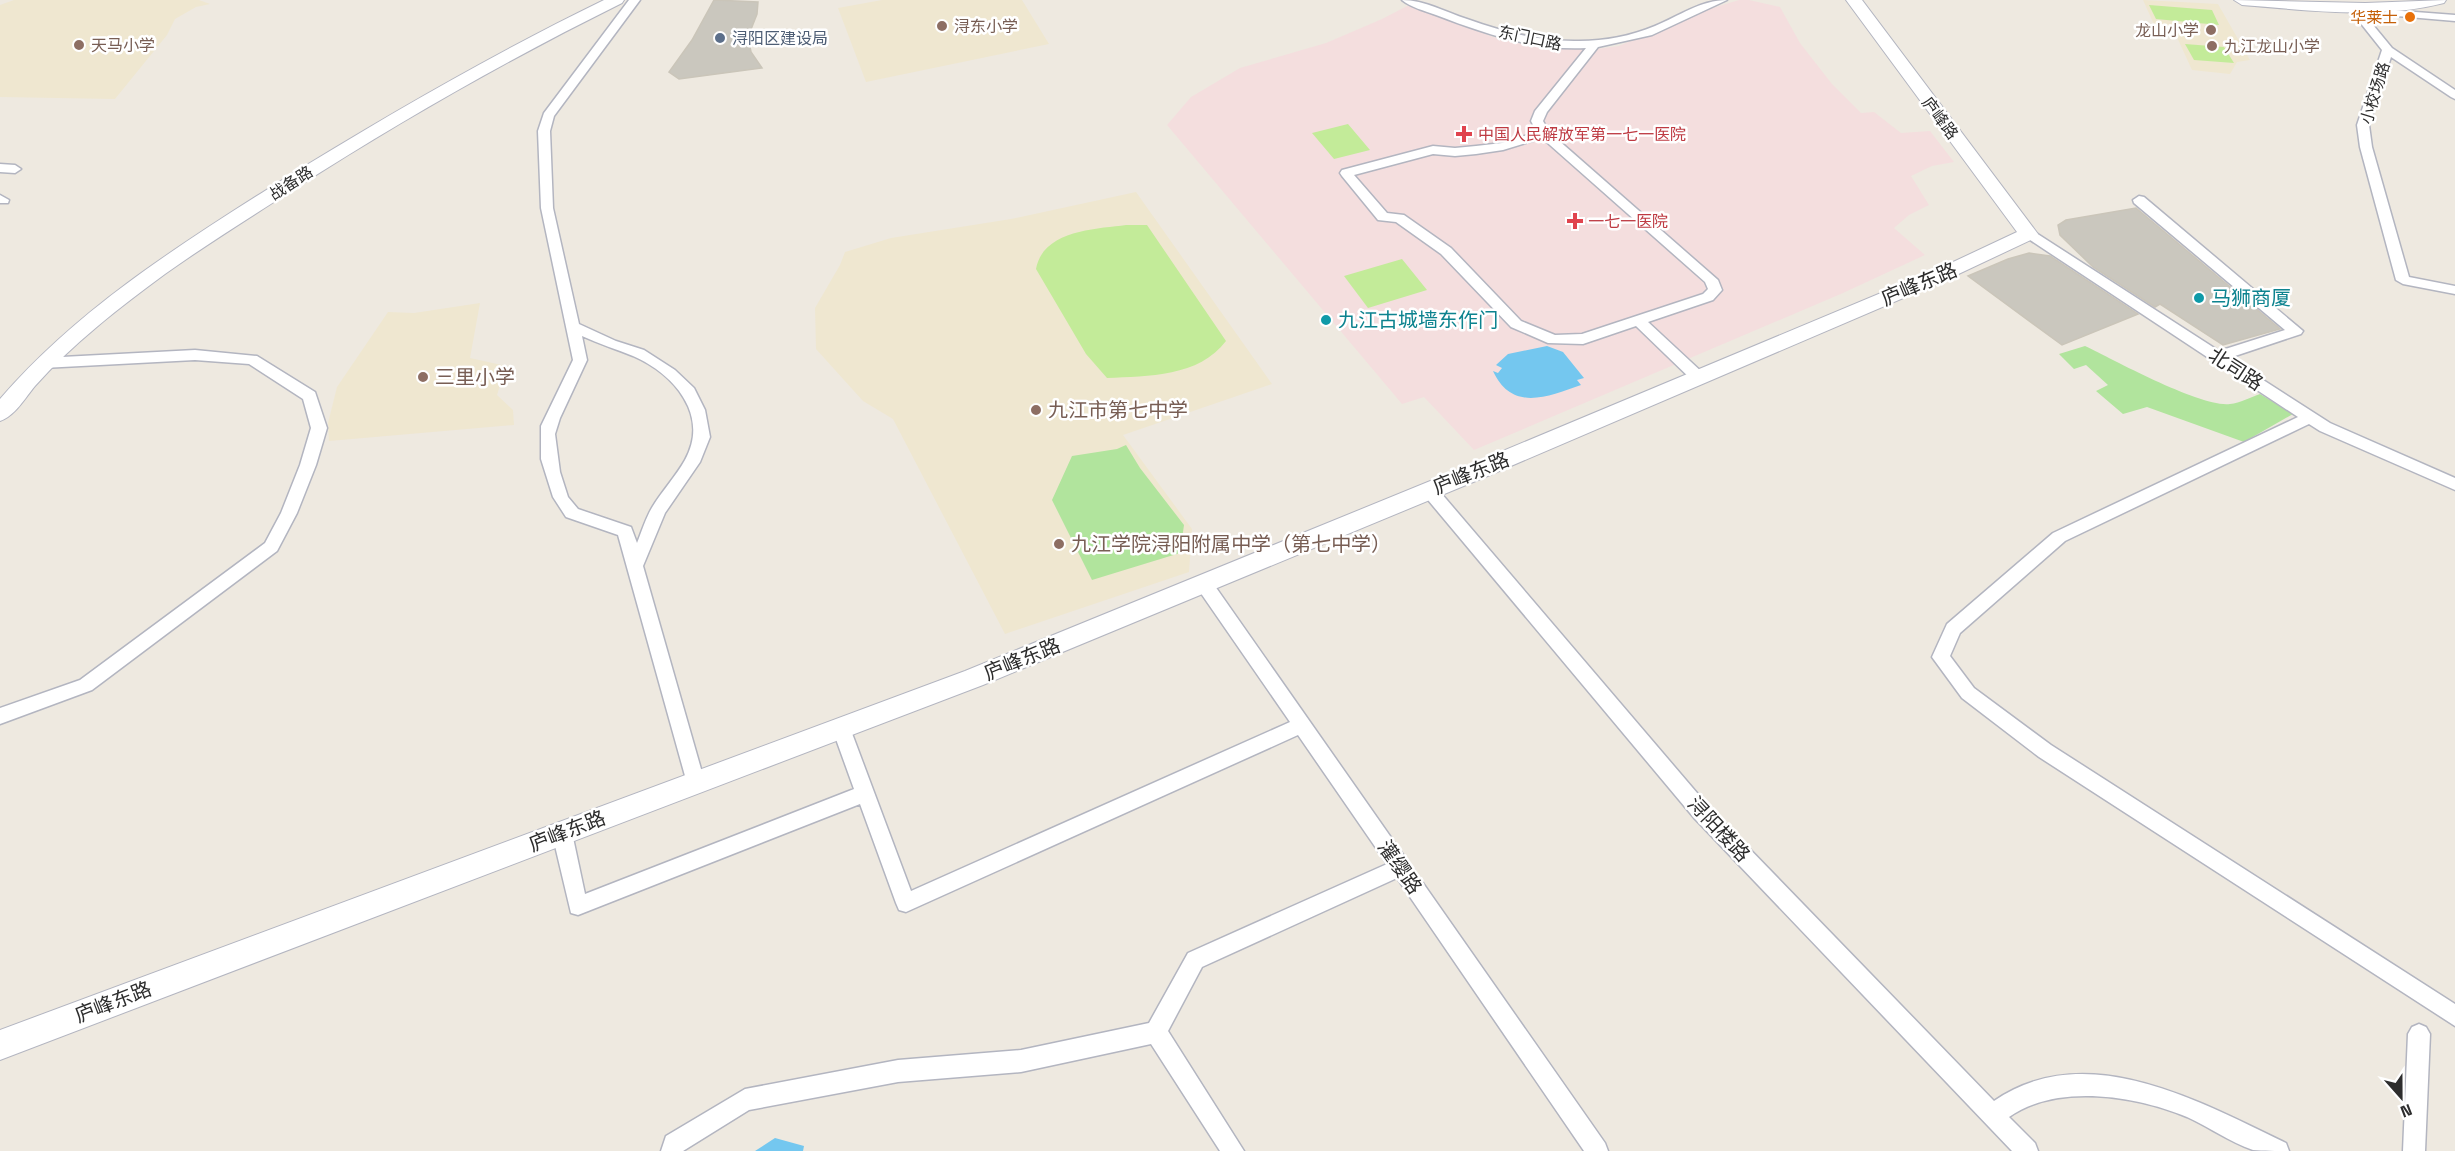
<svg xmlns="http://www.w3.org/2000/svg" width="2455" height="1151" font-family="'Space Grotesk','Noto Sans SC',sans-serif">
<rect width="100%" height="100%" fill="#eee9e0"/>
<!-- education -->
<path fill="#efe7d0" d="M14,0H199L210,4L196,7L175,19L167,35L115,99L0,97V5Z
M882,0H1022L1049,44L866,82L838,8Z
M2143,0L2218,4L2250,60L2237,62L2230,74L2192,70L2175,33L2157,31Z
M1136,192L1272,384L1123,435L1192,529L1189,572L1005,634L893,419L863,401L816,349L815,308L840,265L845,252L891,238L1011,219Z
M480,303L470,358L506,366L497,395L513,410L514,425L329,441L328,423L337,387L388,312L414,313Z"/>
<!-- medical -->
<path fill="#f4dede" d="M1739,0H1749L1780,7L1800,43L1832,84L1861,113L1874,112L1901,133L1930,131L1954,162L1932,166L1911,176L1929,205L1909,215L1894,228L1925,255L1843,293L1474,450L1424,397L1402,404L1167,125L1191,97L1240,68L1326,43L1382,19L1411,4L1493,37L1526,45L1597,49L1619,46L1693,14Z"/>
<!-- green -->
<path fill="#b1e49d" d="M2085,346C2114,360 2202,408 2230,404C2240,403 2251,397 2260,394L2293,414L2244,442L2147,407L2123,414L2096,391L2108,385L2086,365L2074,369L2059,354Z
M1126,445L1140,468L1184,525L1180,553L1092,580L1052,500L1072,456L1117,449Z"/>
<!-- pitch -->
<path fill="#c3eb99" d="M2149,5L2212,10L2219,25L2156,19Z
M2185,44L2224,47L2234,63L2194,60Z
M1348,124L1370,150L1334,159L1312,133Z
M1126,225H1147L1226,341C1199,377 1148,376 1107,378L1086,354L1036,269C1043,230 1096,229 1126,225Z
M1402,259L1427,290L1368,308L1344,276Z"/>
<!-- water -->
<path fill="#74c7ef" d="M1547,346L1563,352L1584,378L1577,380L1581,385C1547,397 1512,412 1493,371L1498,373L1502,368L1496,365L1508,354Z
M775,1138L804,1146L803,1151H755Z"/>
<!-- building -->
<path fill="#cac7be" stroke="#cac5b9" stroke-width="1.5" d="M714,0L758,2L757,14L748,37L751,52L762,68L679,79L669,72L692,40Z
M2136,208L2280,329L2223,345L2160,304L2155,307L2093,267L2060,235L2058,225L2066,220Z
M2029,253L2050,256L2138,314L2062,345L1968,276L2008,259Z"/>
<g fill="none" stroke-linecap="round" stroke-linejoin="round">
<defs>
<path id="street" d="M629,0H640L554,116L550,131L553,208L579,324L616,341L644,350L675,370L694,388L705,410L710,437L700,462L665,513L643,566L705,783L703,789L696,791L689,789L687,783L618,535L566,517L553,497L541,459V426L573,360L541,208L538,131L544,113ZM582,336C599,344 616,349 633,356C674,374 710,415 685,460C676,476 663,490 653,506C646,517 642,531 637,543L631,527L578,509L568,497L560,472L555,434L560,418L587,360Z
M1402,0C1425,0 1445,12 1467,19C1503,32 1541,42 1579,41C1605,41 1631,36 1655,26C1679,16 1701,0 1727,0L1652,35L1598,47L1547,112L1543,121L1549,132L1718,280L1722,290L1713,300L1648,322L1704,374L1706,378L1704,382H1694L1636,326L1583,344L1548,343L1511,327L1441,254L1396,222L1378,220L1342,176L1340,173L1342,170L1433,146L1455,148L1476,146L1502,143L1537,132L1531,121L1535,111L1586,48C1535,51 1483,33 1436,15C1425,11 1410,7 1402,0ZM1542,138L1705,282L1708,289L1703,294L1582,334L1555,335L1521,321L1451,248L1404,215L1387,213L1354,175L1433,154L1455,156L1476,154L1503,150Z
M2389,10L2455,15V21L2385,15L2384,13Z
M2360,13L2364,14L2392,48L2455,90V99L2451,97L2391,57L2369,125L2372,147L2409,277L2455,286V294L2403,284L2396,280L2360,147L2357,125L2382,50L2355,16Z
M0,164L15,165L21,169L15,173L0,172Z
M0,195L9,200L8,203H0Z
M2139,196L2144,197L2303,331L2301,334L2229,358L2330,423L2455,478V490L2320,431L2309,424L2065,541L1960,633L1950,656L1974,688L2051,745L2455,1004V1026L2039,757L1962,698L1932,657L1947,624L2053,533L2298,417L2021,234L2023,231H2033L2219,351L2285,330L2134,203L2133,200Z
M195,350L257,356L315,392L327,428L316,465L297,513L277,551L92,690L0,724V708L80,680L265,543L281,513L300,465L311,428L303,399L249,364L195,360L43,368L36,363L43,358Z
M1429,484L1435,486L1709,807L1994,1101C2086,1037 2200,1102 2286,1143L2289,1151C2278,1151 2263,1151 2253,1150C2230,1142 2209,1127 2187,1117C2135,1096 2058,1083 2009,1117L2035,1143L2038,1151H2012L1695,819L1423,494L1421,490L1423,486Z
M1204,578L1210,579L1605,1143L1608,1151H1584L1397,878L1202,967L1168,1031L1244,1151H1220L1151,1044L1021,1072L898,1082L749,1110L683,1151H661L666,1136L745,1089L898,1060L1021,1050L1149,1023L1188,953L1387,864L1298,735L906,912L899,910L896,903L860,804L578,915L571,913L552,833L555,827L562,824L569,827L572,833L585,894L854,789L832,728L835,723L841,720L847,723L850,728L911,891L1290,722L1198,589L1196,584L1198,579Z
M2419,1024L2426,1027L2430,1034L2425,1151H2403L2408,1034L2412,1027Z"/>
<path id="secondary" d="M604,0H624L622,3C509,59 400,121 294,189C251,217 207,244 165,274C119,308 73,343 35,386C25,398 15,416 0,421V399C76,311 173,249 271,187C379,120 489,56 604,0Z
M1846,0H1862L2035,230L2038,234L2035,238L1950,278L1483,478L983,685L0,1060V1030L965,671L1467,466L1936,270L2017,232Z
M2234,0L2365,3L2446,0L2444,3C2378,20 2308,10 2242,5Z"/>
</defs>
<!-- street casing -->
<use href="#street" stroke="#b3b5c0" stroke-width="3"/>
<!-- secondary casing -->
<use href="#secondary" stroke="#b3b5c0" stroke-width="2"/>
<!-- street -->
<use href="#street" fill="#fff" fill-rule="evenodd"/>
<!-- secondary -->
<use href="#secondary" fill="#fff" fill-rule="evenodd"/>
</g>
<!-- markers -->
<circle fill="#e8710a" stroke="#fff" stroke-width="2" cx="2410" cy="17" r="6"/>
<g fill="#8d6e63" stroke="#fff" stroke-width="2">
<circle cx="942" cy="26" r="6"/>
<circle cx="2211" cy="30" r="6"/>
<circle cx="79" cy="45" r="6"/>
<circle cx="2212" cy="46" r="6"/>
<circle cx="423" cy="377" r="6"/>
<circle cx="1036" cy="410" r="6"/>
<circle cx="1059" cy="544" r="6"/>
</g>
<circle fill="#5c6f8a" stroke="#fff" stroke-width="2" cx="720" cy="38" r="6"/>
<g fill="#e0444e" stroke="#fff" stroke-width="2">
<path d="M1461 125h6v6h6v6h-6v6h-6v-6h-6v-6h6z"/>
<path d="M1572 212h6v6h6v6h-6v6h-6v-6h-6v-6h6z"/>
</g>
<g fill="#0f9aa8" stroke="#fff" stroke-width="2">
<circle cx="2199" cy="298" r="6"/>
<circle cx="1326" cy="320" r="6"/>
</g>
<g text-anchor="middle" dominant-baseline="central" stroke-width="5" stroke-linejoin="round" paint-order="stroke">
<!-- far-food labels -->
<g font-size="16" fill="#c56008" stroke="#fff" text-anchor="end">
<text x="2398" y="17">华莱士</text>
</g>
<!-- far-education labels -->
<g font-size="16" fill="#785e54" stroke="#fff" text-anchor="start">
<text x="954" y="26">浔东小学</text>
<text x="2199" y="30" text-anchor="end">龙山小学</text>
<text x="91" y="45">天马小学</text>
<text x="2224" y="46">九江龙山小学</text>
</g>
<!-- far-service labels -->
<g font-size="16" fill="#4e5e75" stroke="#fff" text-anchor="start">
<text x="732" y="38">浔阳区建设局</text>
</g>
<!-- far-street labels -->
<g font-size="16" fill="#2d2d2d" stroke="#fff">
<text transform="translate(1530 38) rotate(12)">东门口路</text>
<text transform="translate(2375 93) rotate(-73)">小校场路</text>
<text transform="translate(1940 118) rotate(53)">庐峰路</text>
<text transform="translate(291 183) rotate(-33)">战备路</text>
</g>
<!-- far-health labels -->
<g font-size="16" fill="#be3a42" stroke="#fff" text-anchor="start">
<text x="1478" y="134">中国人民解放军第一七一医院</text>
<text x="1588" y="221">一七一医院</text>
</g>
<!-- street labels -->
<g font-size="20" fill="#2d2d2d" stroke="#fff">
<text transform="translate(1919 284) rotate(-23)">庐峰东路</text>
<text transform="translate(2236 369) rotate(33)">北司路</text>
<text transform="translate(1471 473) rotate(-22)">庐峰东路</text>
<text transform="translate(1022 659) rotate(-22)">庐峰东路</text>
<text transform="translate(1719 829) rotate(47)">浔阳楼路</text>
<text transform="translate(567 831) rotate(-21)">庐峰东路</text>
<text transform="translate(1400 867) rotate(55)">灌缨路</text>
<text transform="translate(113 1002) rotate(-21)">庐峰东路</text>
</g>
<!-- culture labels -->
<g font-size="20" fill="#0d838f" stroke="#fff" text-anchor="start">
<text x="2211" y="298">马狮商厦</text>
<text x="1338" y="320">九江古城墙东作门</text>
</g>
<!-- education labels -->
<g font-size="20" fill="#785e54" stroke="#fff" text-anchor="start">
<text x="435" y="377">三里小学</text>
<text x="1048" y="410">九江市第七中学</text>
<text x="1071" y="544">九江学院浔阳附属中学（第七中学）</text>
</g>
</g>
<!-- north arrow -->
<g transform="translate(2401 1097) rotate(159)" stroke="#ffffff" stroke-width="4.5" paint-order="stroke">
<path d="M0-4.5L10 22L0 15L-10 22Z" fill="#2d2d2d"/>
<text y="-9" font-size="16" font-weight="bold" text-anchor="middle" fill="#2d2d2d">N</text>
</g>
</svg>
